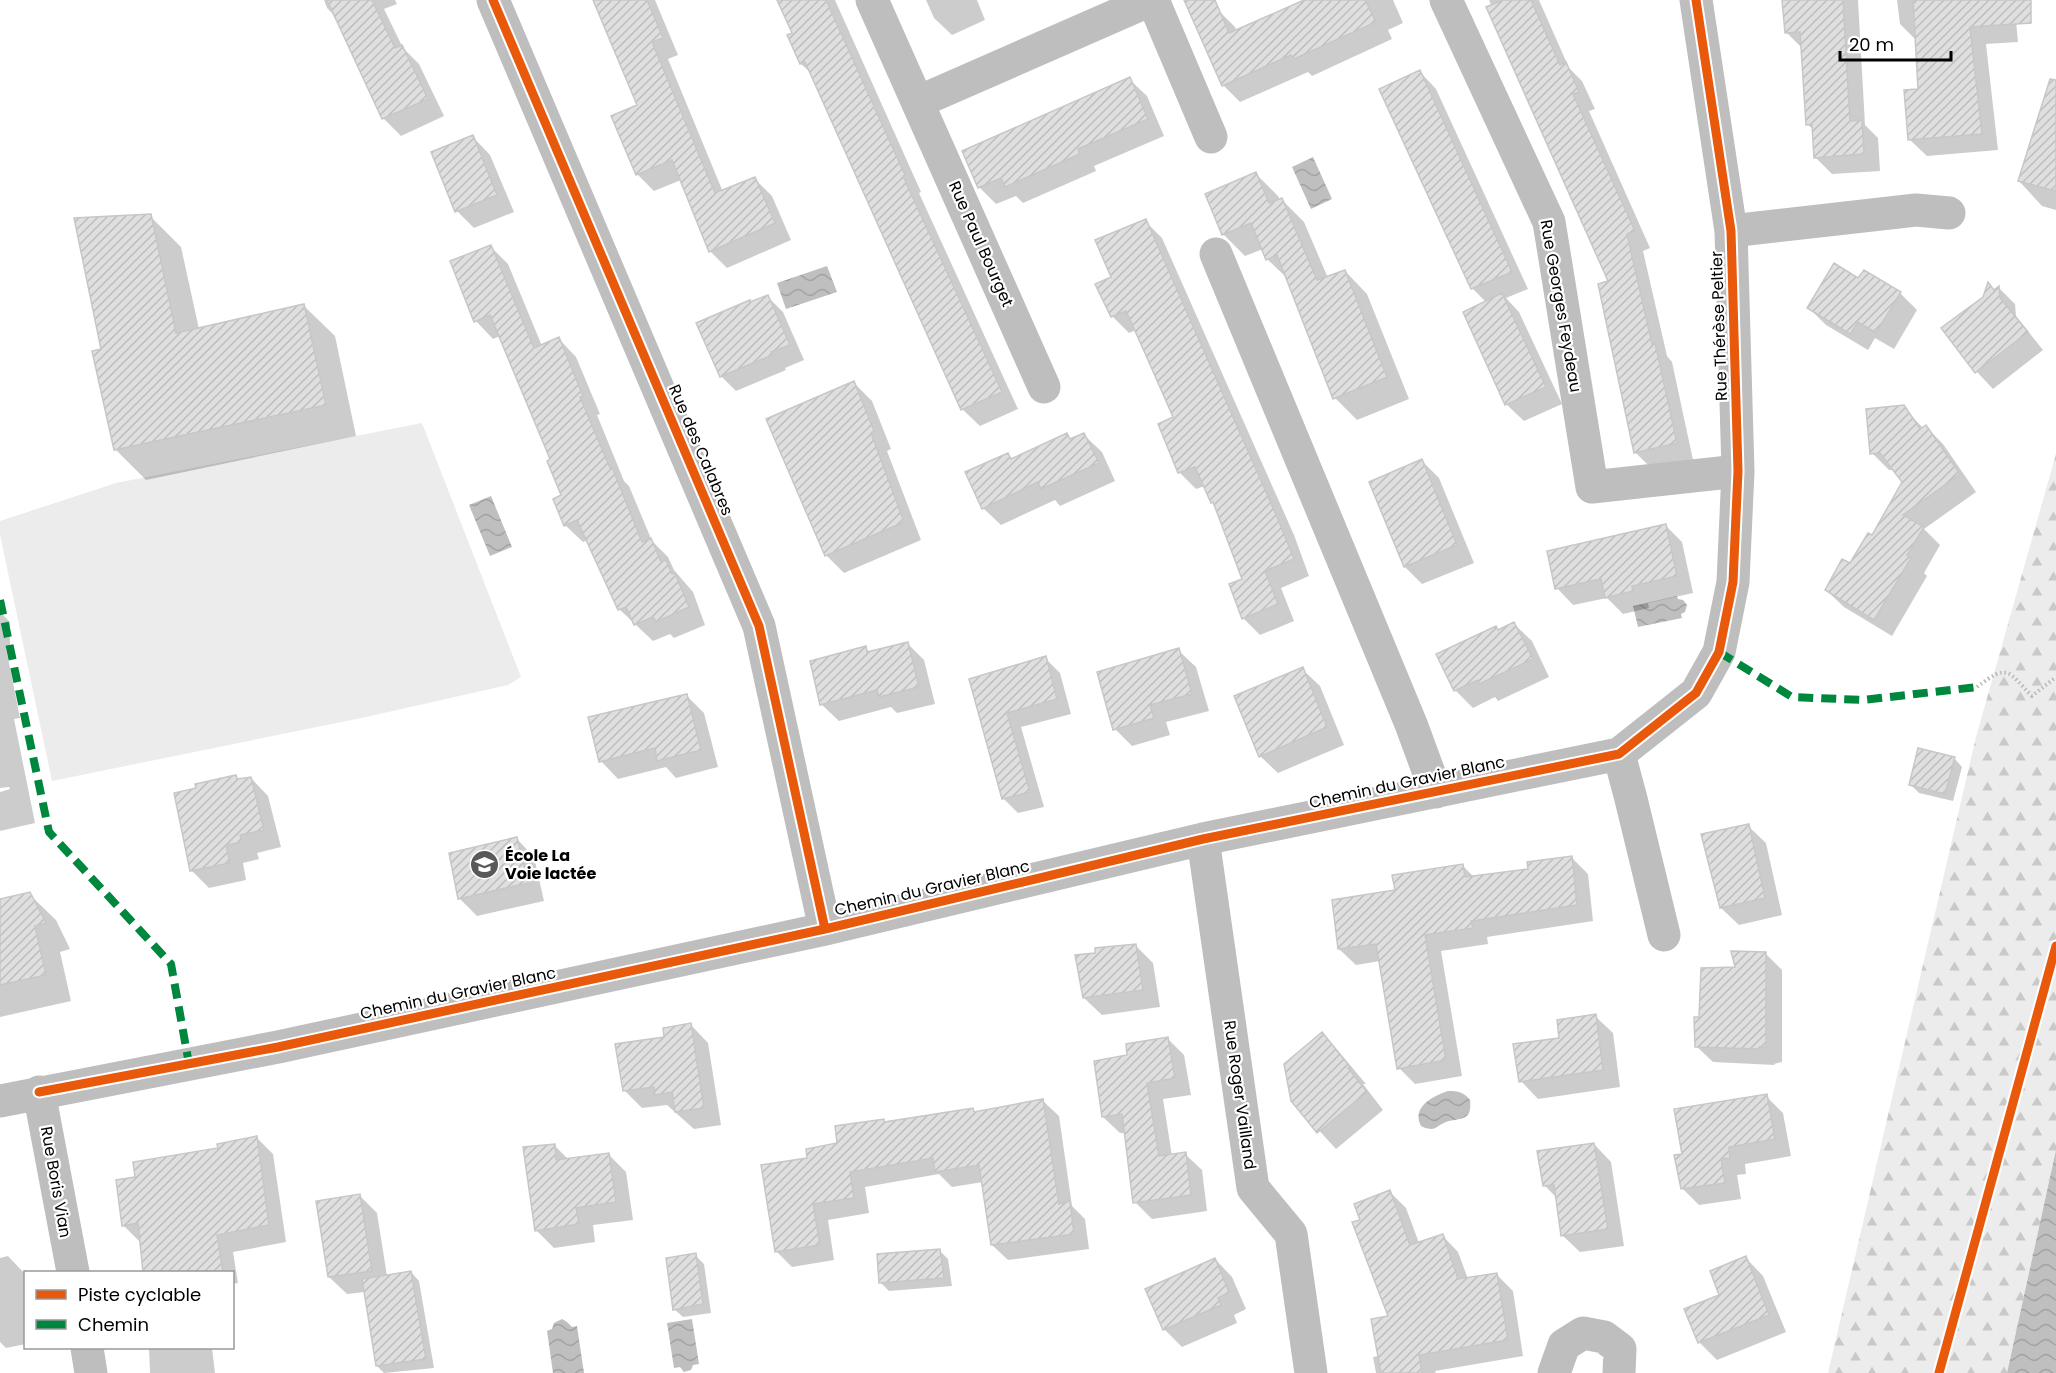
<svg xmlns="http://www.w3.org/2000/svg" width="2056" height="1373" font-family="Poppins,sans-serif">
<defs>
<pattern id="forest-firs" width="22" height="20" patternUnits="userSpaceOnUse" patternTransform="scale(1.5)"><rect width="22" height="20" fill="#ececec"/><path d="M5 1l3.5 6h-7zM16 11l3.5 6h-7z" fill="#c9c9c9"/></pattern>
<pattern id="water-waves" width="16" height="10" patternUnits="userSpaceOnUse" patternTransform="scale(1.5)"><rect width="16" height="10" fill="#bfbfbf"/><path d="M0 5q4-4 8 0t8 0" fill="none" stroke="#a2a2a2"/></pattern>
<pattern id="building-hatch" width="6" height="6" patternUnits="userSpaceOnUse" patternTransform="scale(1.5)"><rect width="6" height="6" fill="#dfdfdf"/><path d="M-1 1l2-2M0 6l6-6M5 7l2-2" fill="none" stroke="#bebebe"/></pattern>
</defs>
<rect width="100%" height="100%" fill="#fff"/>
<!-- forest -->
<path fill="url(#forest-firs)" d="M2056,454V1150L2007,1373H1828L1976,737Z"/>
<!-- pitch -->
<path fill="#ececec" d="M422,423L521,677L508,685L366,717L52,781L0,535V521L116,483Z"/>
<!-- water -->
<path fill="url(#water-waves)" d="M1313,157L1332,199L1311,209L1292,167Z
M827,266L837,292L786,309L777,283Z
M491,496L512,547L490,556L469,505Z
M1677,596L1678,599L1683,600L1687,605L1685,612L1681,614L1682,618L1638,627L1633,606Z
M1448,1091C1458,1091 1464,1092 1470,1100C1472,1119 1464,1118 1449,1121C1436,1124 1437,1134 1421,1126C1411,1107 1433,1096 1448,1091Z
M2056,1150V1373H2007Z
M562,1319L567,1322L572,1327L577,1326L584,1373H553L547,1331L552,1329L554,1323Z
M692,1319L699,1364L693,1365L691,1370L684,1372L680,1367L674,1368L667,1323Z"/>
<!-- shadow -->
<path fill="#0003" d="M324,0H395L397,4L384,9L403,48L419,64L444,116L401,136L384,119L337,18L327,8Z
M594,0H655L678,55L668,59L723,192L755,179L772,196L791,240L727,268L710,251L681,180L654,191L637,174L639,106Z
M779,0H835L921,192L919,193L1018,409L980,426L962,409L812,74L801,64L789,36L794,33Z
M926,0H977L985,20L952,35L934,18Z
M1307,0H1393L1403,23L1388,30L1392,39L1312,76L1308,72L1240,102L1223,85L1218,10L1235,27L1237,32Z
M1489,0H1539L1569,68L1582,81L1595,109L1589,111L1650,248L1643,251L1667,356L1672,362L1693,460L1652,469L1635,452L1611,283Z
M1784,0H1858L1865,125L1878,138L1880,171L1832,174L1815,157L1814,130L1807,124L1803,49L1786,32Z
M1897,0H2014L2018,42L1986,44L1998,150L1927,156L1909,139L1919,90L1917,41L1900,24Z
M1420,72L1436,89L1528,289L1506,298L1519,312L1562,404L1524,421L1506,404L1486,302L1472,288Z
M1129,79L1147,96L1164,136L1094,166L1096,171L1023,203L1016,196L996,204L979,187Z
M2056,100V210L2042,206L2019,181Z
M473,137L490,155L514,212L474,228L457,211Z
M1256,174L1278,196L1280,200H1282L1304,222L1328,278L1345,271L1367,294L1409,399L1357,420L1335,398L1289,280L1267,259L1263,249L1245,256L1223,234Z
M150,216L181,247L199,329L304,306L335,336L356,436L146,480L115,449L103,351Z
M1145,221L1162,238L1294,535L1309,576L1281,588L1294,621L1260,635L1243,618L1244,579L1216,506L1212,502L1205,486L1196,489L1179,472L1175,418L1136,330L1129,333L1112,316L1113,278Z
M490,246L508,264L542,346L559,339L576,357L600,414L597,415L624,481L629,486L652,541L668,557L674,570L693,592L705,625L674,638L670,634L653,641L619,609L588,540L583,542L565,525L563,496L552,460L500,336L493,339L476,321Z
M1864,272L1900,293L1917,310L1894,349L1875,338L1868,350L1826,325L1809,308L1859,280Z
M1999,288L2015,304L2016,316L2043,350L1993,389L1977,372L1943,328Z
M768,297L783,312L804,360L785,368L786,370L736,391L721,376Z
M854,383L872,401L891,449L887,451L921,540L844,573L826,555Z
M1903,407L1923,428L1926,427L1943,444L1976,492L1924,529L1940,545L1924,573L1927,576L1892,636L1844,607L1826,590L1851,565L1872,537L1904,482L1895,470H1889L1872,453Z
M1067,435L1072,440L1084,435L1102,452L1115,481L1060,506L1055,500L1001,525L983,508L1007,455L1013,460Z
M1422,461L1439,478L1474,563L1422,584L1405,567Z
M1666,526L1682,542L1693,593L1648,603L1649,608L1623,614L1607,598L1573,605L1557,588Z
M0,612L10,622V648H6L20,718L14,719L35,823L0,831V792L10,789L9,787L0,788Z
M1514,624L1532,641L1549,677L1498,701L1495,697L1473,708L1455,690L1496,627L1499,631Z
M907,643L924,660L935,704L897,713L891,707L839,721L821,704L866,648L870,653Z
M1178,650L1196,667L1209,711L1166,722L1170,735L1132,746L1115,729Z
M1045,658L1060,673L1071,714L1021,727L1044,807L1018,813L1004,799L970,680Z
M1302,669L1320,686L1344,745L1278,773L1260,756Z
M687,696L704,713L718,767L676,778L666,767L618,779L601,761Z
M1954,758L1962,767L1953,801L1919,793L1910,784Z
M236,776L240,780L251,778L268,796L281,847L257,853L259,859L243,863L246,880L209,888L191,870Z
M1748,826L1766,843L1782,915L1739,925L1721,908Z
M517,839L534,857L544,901L477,916L460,899L451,854Z
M1571,857L1588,874L1593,921L1487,937L1488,944L1441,951L1462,1076L1415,1084L1399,1068L1380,961L1356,965L1339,949L1462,865L1474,877L1529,870Z
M29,894L56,920L70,949L60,952L71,1001L0,1017V900Z
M1135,945L1153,963L1160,1007L1102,1015L1084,998Z
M1765,953L1782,970V1062L1774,1064L1775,1065L1713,1062L1696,1046L1701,1019L1737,969Z
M1595,1016L1613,1033L1620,1087L1538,1099L1521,1081L1561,1039Z
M691,1025L708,1043L721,1125L694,1129L667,1105L642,1108L624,1090L665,1038Z
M1322,1034L1339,1052L1366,1084H1363L1383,1110L1336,1149L1292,1101Z
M1167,1038L1184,1055L1191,1095L1163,1099L1172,1156L1185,1154L1202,1170L1207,1211L1152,1219L1135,1202L1126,1133H1120L1103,1117L1129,1056Z
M1766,1096L1783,1113L1791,1156L1745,1164L1746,1174L1737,1175L1741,1199L1699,1205L1682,1188L1683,1155Z
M1043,1101L1059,1116L1072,1206L1085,1219L1089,1249L1008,1260L992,1245L983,1182L952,1187L939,1174L865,1187L869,1213L828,1220L834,1260L792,1267L776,1251L809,1159L883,1121L886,1123L973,1110L976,1113Z
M256,1137L273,1154L286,1242L233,1252L238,1283L232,1284V1272H165L160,1245L140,1242L123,1225L137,1179Z
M1594,1144L1611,1162L1624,1246L1580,1252L1562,1235L1557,1198L1544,1185Z
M554,1145L569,1160L608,1154L626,1172L633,1220L593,1225L595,1242L554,1248L536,1230Z
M1390,1192L1406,1208L1419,1243L1442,1235L1458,1252L1468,1279L1497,1275L1513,1291L1523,1356L1435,1371L1436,1373H1376L1373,1357L1379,1356L1391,1317L1362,1220Z
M360,1196L377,1213L387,1276L411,1272L419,1281L434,1368L384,1373L377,1366L365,1292L347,1294L329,1277Z
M939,1250L948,1259L952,1286L889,1291L880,1282Z
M695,1255L704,1264L711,1313L683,1317L674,1309Z
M8,1256L25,1274L26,1344L6,1348L0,1342V1258Z
M1746,1258L1763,1276L1786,1332L1717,1360L1700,1343L1686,1310L1720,1295Z
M1215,1259L1232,1277L1246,1309L1234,1315L1237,1323L1182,1347L1164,1329Z
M149,1348H212L215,1373H150Z"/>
<!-- building -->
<path fill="url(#building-hatch)" stroke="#c7c7c7" stroke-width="1.5" d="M327,0H372L395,48L402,45L428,99L382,119Z
M593,0H647L663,38L652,42L715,193L755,177L775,223L709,252L672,160L636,175L611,116L637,105Z
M777,0H826L905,175L903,176L1002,392L961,410L805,62L800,64L787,35L792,33Z
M1184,0H1215L1229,33L1304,0H1365L1376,22L1294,59L1291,55L1222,86Z
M1503,0H1531L1560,65L1566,62L1579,92L1573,94L1635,231L1627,234L1652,344L1655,343L1677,443L1634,453L1598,284L1608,281L1486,7Z
M1782,0H1843L1850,121L1862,120L1864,154L1814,158L1812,125H1806L1800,32L1785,33Z
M1913,0H2031V23L1970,27L1982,134L1908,140L1904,90L1918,89Z
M1420,70L1512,272L1471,289L1379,89Z
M1130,77L1148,119L1078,149L1080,154L1005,187L1001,178L978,188L962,151Z
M2050,79L2056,80V191L2018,181Z
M473,135L497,195L455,212L431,152Z
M1256,172L1269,203L1282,198L1317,280L1345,270L1387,377L1333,399L1277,255L1266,260L1251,223L1222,235L1205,194Z
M151,214L176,333L304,304L326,405L114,450L92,351L101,349L74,218Z
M1146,219L1277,517L1294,559L1265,571L1278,604L1242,619L1229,584L1242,579L1213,502L1211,503L1195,467L1178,473L1158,424L1173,417L1148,360L1126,311L1111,317L1095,284L1111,277L1095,240Z
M491,245L534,348L559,337L583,396L580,397L610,468L612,467L642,542L651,538L661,562L666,560L672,574L675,573L689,607L656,622L653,617L634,625L626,607L618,610L577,520L564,526L553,499L561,495L547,461L550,459L490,315L474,322L450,261Z
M1834,263L1858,278L1864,270L1901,292L1876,333L1858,322L1850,334L1807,308Z
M1988,282L1994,290L1999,286L2000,298L2028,332L1975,373L1941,328L1983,297Z
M1502,293L1546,387L1505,405L1463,312Z
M768,295L790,345L771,352L772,355L720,377L696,323L750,300V302Z
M854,381L874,431L871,433L904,522L825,556L766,419Z
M1904,405L1920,429L1926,425L1960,474L1903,515L1924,527L1907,555L1911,558L1874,620L1825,590L1842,559L1850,563L1868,533L1872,535L1902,482L1880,453L1870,454L1866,409Z
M1067,433L1070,439L1084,433L1099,463L1041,489L1038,482L982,509L965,472L1008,453L1011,459Z
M1422,459L1457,545L1404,567L1369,482Z
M1666,524L1677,576L1632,586L1633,591L1605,598L1601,579L1555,589L1547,551Z
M1514,622L1533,659L1479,684L1478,680L1454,691L1436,654L1496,626L1498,630Z
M908,642L919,687L879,697L877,690L820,705L810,661L866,646L867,652Z
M1179,648L1192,694L1150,705L1154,718L1113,730L1097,672Z
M1046,656L1057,699L1007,713L1030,792L1002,799L969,679Z
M1303,667L1327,727L1259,757L1234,696Z
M687,694L701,750L657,761L655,748L599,762L588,717Z
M1918,748L1955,757L1945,794L1909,785Z
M236,775L237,779L251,777L264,830L240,835L242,842L226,845L230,863L190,871L174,793L196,788L195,784Z
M1749,824L1765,898L1720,908L1701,834Z
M517,837L528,883L458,899L449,853Z
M1572,856L1577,905L1471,921L1473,928L1425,935L1446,1060L1397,1069L1376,944L1338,949L1332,900L1395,890L1392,875L1463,864L1465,877L1528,869L1527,862Z
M30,892L46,923L35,926L46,975L0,985V899Z
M1136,944L1143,990L1083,998L1075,955L1095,953V948Z
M1731,951L1766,952V1047H1759V1049L1695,1047L1694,1017H1699L1701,968L1735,967Z
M1596,1014L1603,1070L1519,1082L1513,1044L1559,1038L1557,1020Z
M691,1023L704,1108L675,1112L672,1092L655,1095L654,1087L623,1091L615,1044L664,1037L663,1028Z
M1322,1032L1351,1068H1348L1367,1092L1317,1133L1291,1101L1284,1064Z
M1168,1037L1175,1078L1147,1083L1159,1156L1186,1152L1191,1195L1133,1203L1122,1114L1102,1117L1094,1061L1127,1055L1126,1044Z
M1767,1094L1775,1139L1729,1147L1730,1158L1721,1159L1725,1183L1681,1189L1674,1155L1682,1154L1674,1109Z
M1043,1099L1059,1204L1070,1201L1074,1234L991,1245L979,1165L935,1172L933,1158L850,1172L854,1198L813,1204L820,1245L775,1252L761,1165L807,1158L806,1149L837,1143L835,1126L884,1119V1122L973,1108L974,1112Z
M257,1136L269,1225L217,1235L223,1272H143L138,1223L122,1226L116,1180L135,1177L133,1162L218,1148L217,1144Z
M1594,1143L1608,1229L1561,1236L1554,1185L1543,1186L1537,1151Z
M555,1144L556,1160L609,1153L616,1202L576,1208L579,1224L535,1231L523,1147Z
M1390,1190L1410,1245L1443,1234L1458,1279L1497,1273L1508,1340L1419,1355L1422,1373H1381L1371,1319L1388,1316L1352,1222L1360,1220L1354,1204Z
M360,1194L372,1271L328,1277L316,1201Z
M940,1249L944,1278L879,1283L877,1254Z
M696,1253L703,1304L673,1310L666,1258Z
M1746,1256L1769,1315L1698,1343L1684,1309L1719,1295L1710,1271Z
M1215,1258L1229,1292L1218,1298L1221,1305L1163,1330L1145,1289Z
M411,1271L426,1359L376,1366L362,1279Z"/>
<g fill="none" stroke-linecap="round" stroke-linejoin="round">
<!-- path -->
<path stroke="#b9b9b9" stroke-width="4" stroke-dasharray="1.5 3" stroke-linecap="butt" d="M1977,687C2009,662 2008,672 2032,696L2056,677"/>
<!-- street -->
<path stroke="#bebebe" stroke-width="33" d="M493,0L759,626L825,929
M872,0L1044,387
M1153,0L1211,137
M1446,0L1549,222L1592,487L1738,471
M918,102L1151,0
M1731,231L1916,210L1949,213
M1216,254L1411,724L1436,792
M1619,754L1631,799L1664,935
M1203,839L1253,1188L1291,1234L1311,1373
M39,1092L73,1272
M0,1101L278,1047L825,929L1203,839L1619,754L1696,693L1719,652L1733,582L1738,471L1731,231L1696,0
M87,1348L91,1373
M1554,1373L1564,1345L1583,1333L1604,1337L1620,1349L1619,1373"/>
<!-- quiet -->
<path stroke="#00873e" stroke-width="8" stroke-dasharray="15 8" stroke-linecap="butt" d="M0,600L49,832L171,964L189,1064
M1719,652L1792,697L1863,700L1977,687"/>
<defs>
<path id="cycleway" d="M493,0L759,626L825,929
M39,1092L278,1047L825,929L1203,839L1619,754L1696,693L1719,652L1733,582L1738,471L1731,231L1696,0
M1939,1373L2056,946"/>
</defs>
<!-- cycleway casing -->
<use href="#cycleway" stroke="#fff" stroke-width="13"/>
<!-- cycleway -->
<use href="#cycleway" stroke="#e8590c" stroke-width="9"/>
</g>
<!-- icons -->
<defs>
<symbol id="school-disc" viewBox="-11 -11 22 22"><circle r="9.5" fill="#595959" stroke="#fff"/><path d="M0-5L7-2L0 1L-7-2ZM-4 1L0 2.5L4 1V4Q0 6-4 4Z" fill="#fff"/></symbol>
</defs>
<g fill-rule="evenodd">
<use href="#school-disc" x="468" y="848" width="33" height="33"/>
</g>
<g text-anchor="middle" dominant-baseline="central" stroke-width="4.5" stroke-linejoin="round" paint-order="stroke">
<!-- street labels -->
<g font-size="16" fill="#000" stroke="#fff">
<text transform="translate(981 244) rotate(66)">Rue Paul Bourget</text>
<text transform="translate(1561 306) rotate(80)">Rue Georges Feydeau</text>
<text transform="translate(1719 326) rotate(-92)">Rue Thérèse Peltier</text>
<text transform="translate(701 450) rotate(67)">Rue des Calabres</text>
<text transform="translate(1407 782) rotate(-12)">Chemin du Gravier Blanc</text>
<text transform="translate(932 888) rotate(-13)">Chemin du Gravier Blanc</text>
<text transform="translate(458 993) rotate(-12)">Chemin du Gravier Blanc</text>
<text transform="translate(1240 1095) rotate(82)">Rue Roger Vailland</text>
<text transform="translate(56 1182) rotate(80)">Rue Boris Vian</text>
</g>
<!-- poi labels -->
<g font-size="16" font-weight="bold" fill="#000" stroke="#fff" text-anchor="start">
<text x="505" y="855">École La<tspan x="505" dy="18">Voie lactée</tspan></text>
</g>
</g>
<!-- legend -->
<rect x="24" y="1271" width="210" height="78" fill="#ffffff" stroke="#999999" stroke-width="1.5"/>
<rect x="36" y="1290" width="30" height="9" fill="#e8590c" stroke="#999999" stroke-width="1.5"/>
<text x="78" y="1301" font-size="18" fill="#000000">Piste cyclable</text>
<rect x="36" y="1320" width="30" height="9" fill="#00873e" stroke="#999999" stroke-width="1.5"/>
<text x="78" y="1331" font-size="18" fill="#000000">Chemin</text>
<!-- scale -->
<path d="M1840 51v9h111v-9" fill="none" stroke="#000000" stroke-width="3"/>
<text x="1849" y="51" font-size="18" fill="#000000" stroke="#ffffff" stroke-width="4.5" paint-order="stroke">20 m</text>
</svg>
